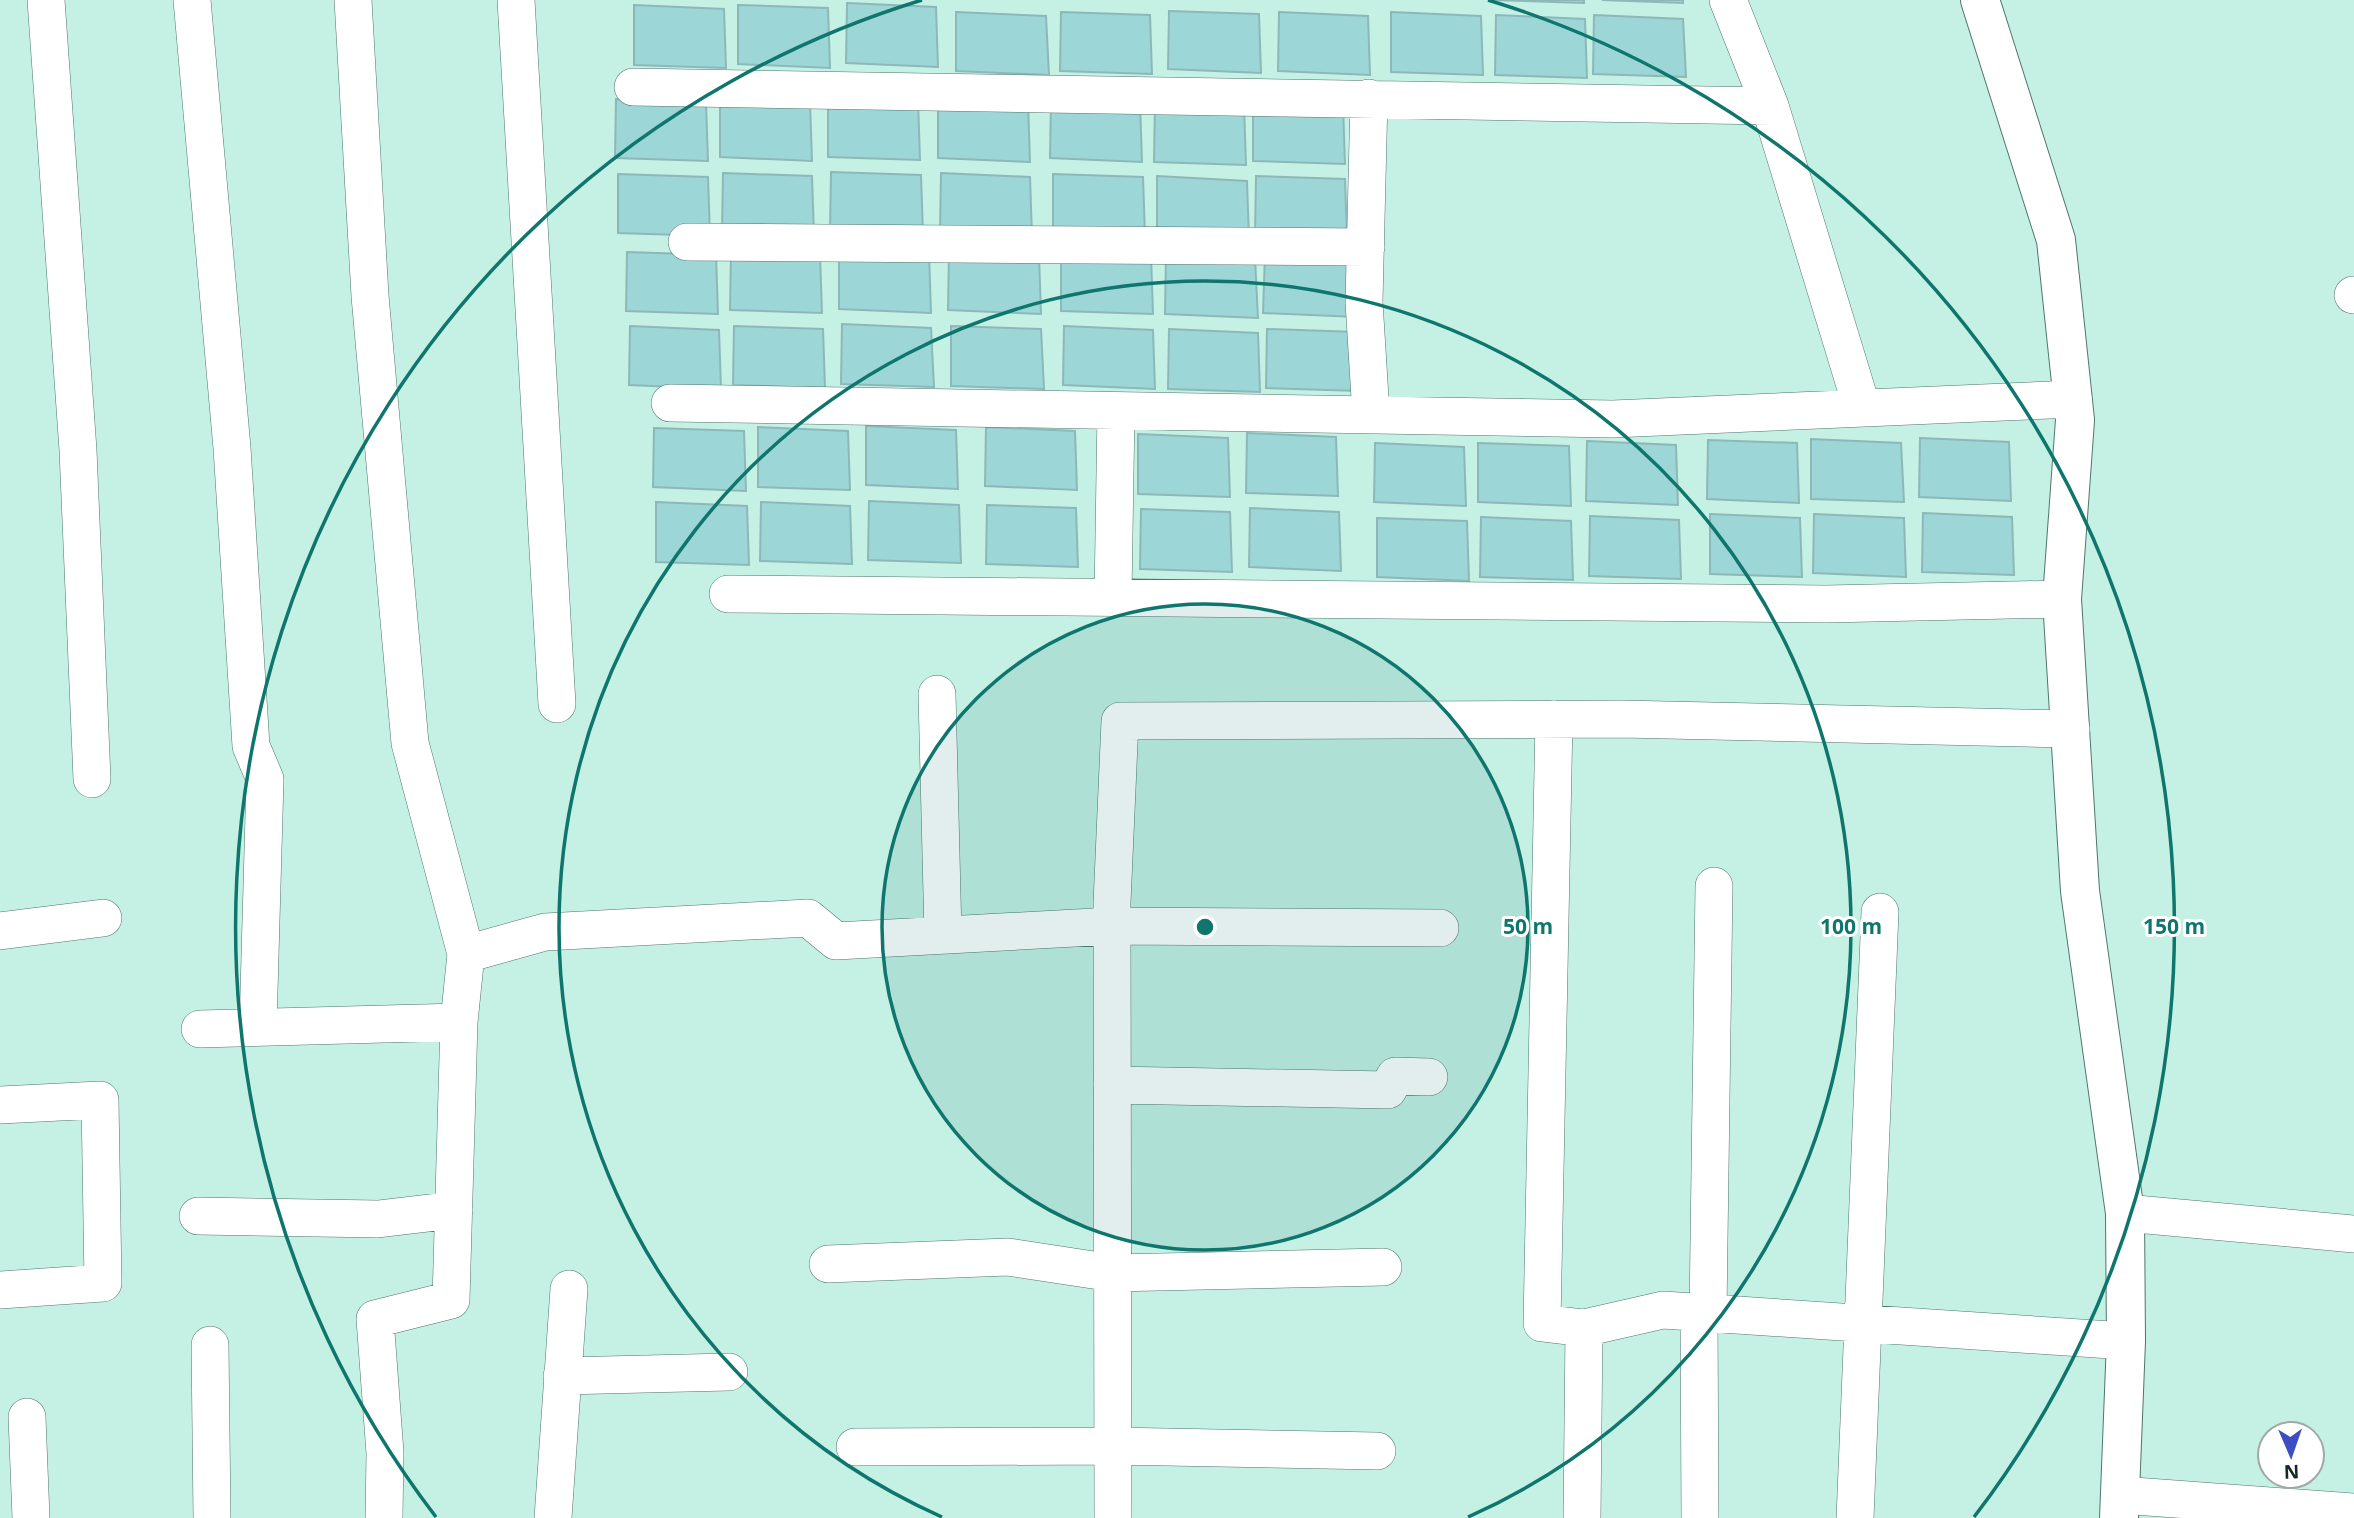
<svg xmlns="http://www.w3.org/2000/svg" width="2354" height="1518" font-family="'Open Sans',sans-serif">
<rect width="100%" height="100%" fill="#c5f0e4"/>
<!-- building -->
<path fill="#9dd6d6" stroke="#8db8b8" stroke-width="2" d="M1492,0H1584V3Z
M1602,0H1683V3Z
M847,3L936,7L938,67L846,63Z
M634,5L724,9L726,68L634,65Z
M738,5L828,8L830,68L738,64Z
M1169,11L1259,14L1261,73L1168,69Z
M956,12L1046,16L1049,75L956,71Z
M1061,12L1150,15L1152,74L1060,71Z
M1279,12L1368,16L1370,75L1278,71Z
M1391,12L1481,16L1483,75L1391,72Z
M1496,15L1585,19L1587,78L1495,75Z
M1594,15L1683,19L1686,77L1593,74Z
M828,97L918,101L920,160L828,157Z
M720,98L810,102L812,161L720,157Z
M616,99L706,103L708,161L615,158Z
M938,99L1028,102L1030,162L938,158Z
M1051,99L1140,103L1142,162L1050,158Z
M1155,102L1244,105L1246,165L1154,162Z
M1253,102L1343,105L1345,164L1253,161Z
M831,172L921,175L923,235L830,231Z
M723,173L812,176L814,236L722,232Z
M941,173L1030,177L1032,236L940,233Z
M618,174L708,177L710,236L618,233Z
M1053,174L1143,177L1145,236L1053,233Z
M1157,176L1247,181L1249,239L1157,236Z
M1256,176L1345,179L1347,239L1255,235Z
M839,250L929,253L931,313L839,309Z
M731,251L820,255L822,313L730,310Z
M949,251L1039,255L1041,314L948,310Z
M1061,251L1151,255L1153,314L1061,311Z
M627,252L716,255L718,314L626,311Z
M1166,254L1255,258L1258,318L1165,314Z
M1265,254L1354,258L1356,317L1263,313Z
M842,324L931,328L934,387L841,384Z
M630,326L719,330L721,389L629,385Z
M734,326L823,329L825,388L733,385Z
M951,326L1041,329L1044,389L951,386Z
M1064,326L1153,330L1155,389L1063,385Z
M1169,329L1258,333L1260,392L1168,389Z
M1267,329L1357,332L1359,391L1266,388Z
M866,426L956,430L958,489L866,485Z
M758,427L848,431L850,490L758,487Z
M986,427L1075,431L1077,490L985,486Z
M654,428L744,431L746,491L653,487Z
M1247,433L1336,437L1338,496L1246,493Z
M1138,434L1228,438L1230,497L1138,494Z
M1920,438L2009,442L2011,501L1919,497Z
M1811,439L1901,443L1904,502L1811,499Z
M1708,440L1797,443L1799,503L1707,499Z
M1587,441L1676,445L1678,505L1586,501Z
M1375,443L1464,447L1466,506L1374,502Z
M1478,443L1569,446L1571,506L1478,502Z
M869,501L959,505L961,563L868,560Z
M656,502L747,506L749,565L656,562Z
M761,502L850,506L852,564L760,561Z
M987,505L1076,508L1078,567L986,564Z
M1250,508L1339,512L1341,571L1249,567Z
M1141,509L1230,512L1232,572L1140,569Z
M1923,513L2012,517L2014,575L1922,572Z
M1710,514L1800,518L1802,577L1710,574Z
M1814,514L1904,518L1906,577L1813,573Z
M1590,516L1679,520L1681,579L1589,576Z
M1481,517L1571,521L1573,580L1480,577Z
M1377,518L1467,521L1469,581L1377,577Z"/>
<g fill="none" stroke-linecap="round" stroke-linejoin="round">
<defs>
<path id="minor" d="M46,0L78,450L92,779
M192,0L232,448L251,746L265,779L258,1027
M353,0L370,296L410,743L466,954
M516,0L557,704
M1728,0L1770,106L1862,408
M633,87L1770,106
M1369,98L1364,302L1371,414
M687,242L1366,247
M2353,295H2354
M670,403L1613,419L2073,399
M728,594L1826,604L2062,599
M1113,597L1116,411
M937,694L943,935
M1554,719L1542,1323L1584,1328
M0,931L103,918
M459,1022L466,954L545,932L808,918L836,941L1112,926L1440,928
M200,1029L459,1022L451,1300L375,1319L385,1453L384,1518
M1112,1085L1388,1090L1395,1076L1429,1077
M0,1105L100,1100L103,1283L0,1290
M2125,1213L2354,1234
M198,1216L378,1219L454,1210
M828,1264L1008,1257L1113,1273L1383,1267
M1699,1313L1700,1518
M1708,1313L1714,886
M210,1345L212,1518
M562,1376L729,1372
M27,1417L31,1518
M855,1447L1113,1446L1377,1451
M2120,1495L2354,1512
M553,1518L569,1289
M1113,1518L1112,903L1120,721L1622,719L2071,729
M1582,1518L1584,1328L1663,1310L2126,1341
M1855,1518L1880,912"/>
<path id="tertiary" d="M1980,0L2056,240L2075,420L2062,599L2080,891L2125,1213L2126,1341L2119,1518"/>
</defs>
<!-- minor casing -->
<use href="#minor" stroke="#4f766c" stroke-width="38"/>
<!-- tertiary casing -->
<use href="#tertiary" stroke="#4f766c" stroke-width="40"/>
<!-- minor -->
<use href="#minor" stroke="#fff" stroke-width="37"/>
<!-- tertiary -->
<use href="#tertiary" stroke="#fff" stroke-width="38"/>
</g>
<!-- distance rings -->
<circle cx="1205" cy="927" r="323" fill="#0f766e" fill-opacity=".12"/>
<g fill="none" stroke="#0f766e" stroke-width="3.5">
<circle cx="1205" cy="927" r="323"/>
<path d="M942 1517A646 646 0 1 1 1468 1517"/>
<path d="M436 1517A969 969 0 0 1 922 0M1488 0A969 969 0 0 1 1974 1517"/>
</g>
<circle cx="1205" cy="927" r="10" fill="#0f766e" stroke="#fff" stroke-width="3.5"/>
<g font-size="21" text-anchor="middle" font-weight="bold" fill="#0f766e" stroke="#fff" stroke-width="6" stroke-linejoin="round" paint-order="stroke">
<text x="1528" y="934">50 m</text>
<text x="1851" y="934">100 m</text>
<text x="2174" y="934">150 m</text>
</g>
<!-- north arrow -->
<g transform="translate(2291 1455) rotate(178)"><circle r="33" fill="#ffffff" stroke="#a2a8a7" stroke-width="2"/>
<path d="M0-5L12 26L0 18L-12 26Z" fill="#3c4ec1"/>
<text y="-10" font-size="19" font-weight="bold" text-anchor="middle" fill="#162622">N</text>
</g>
</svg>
